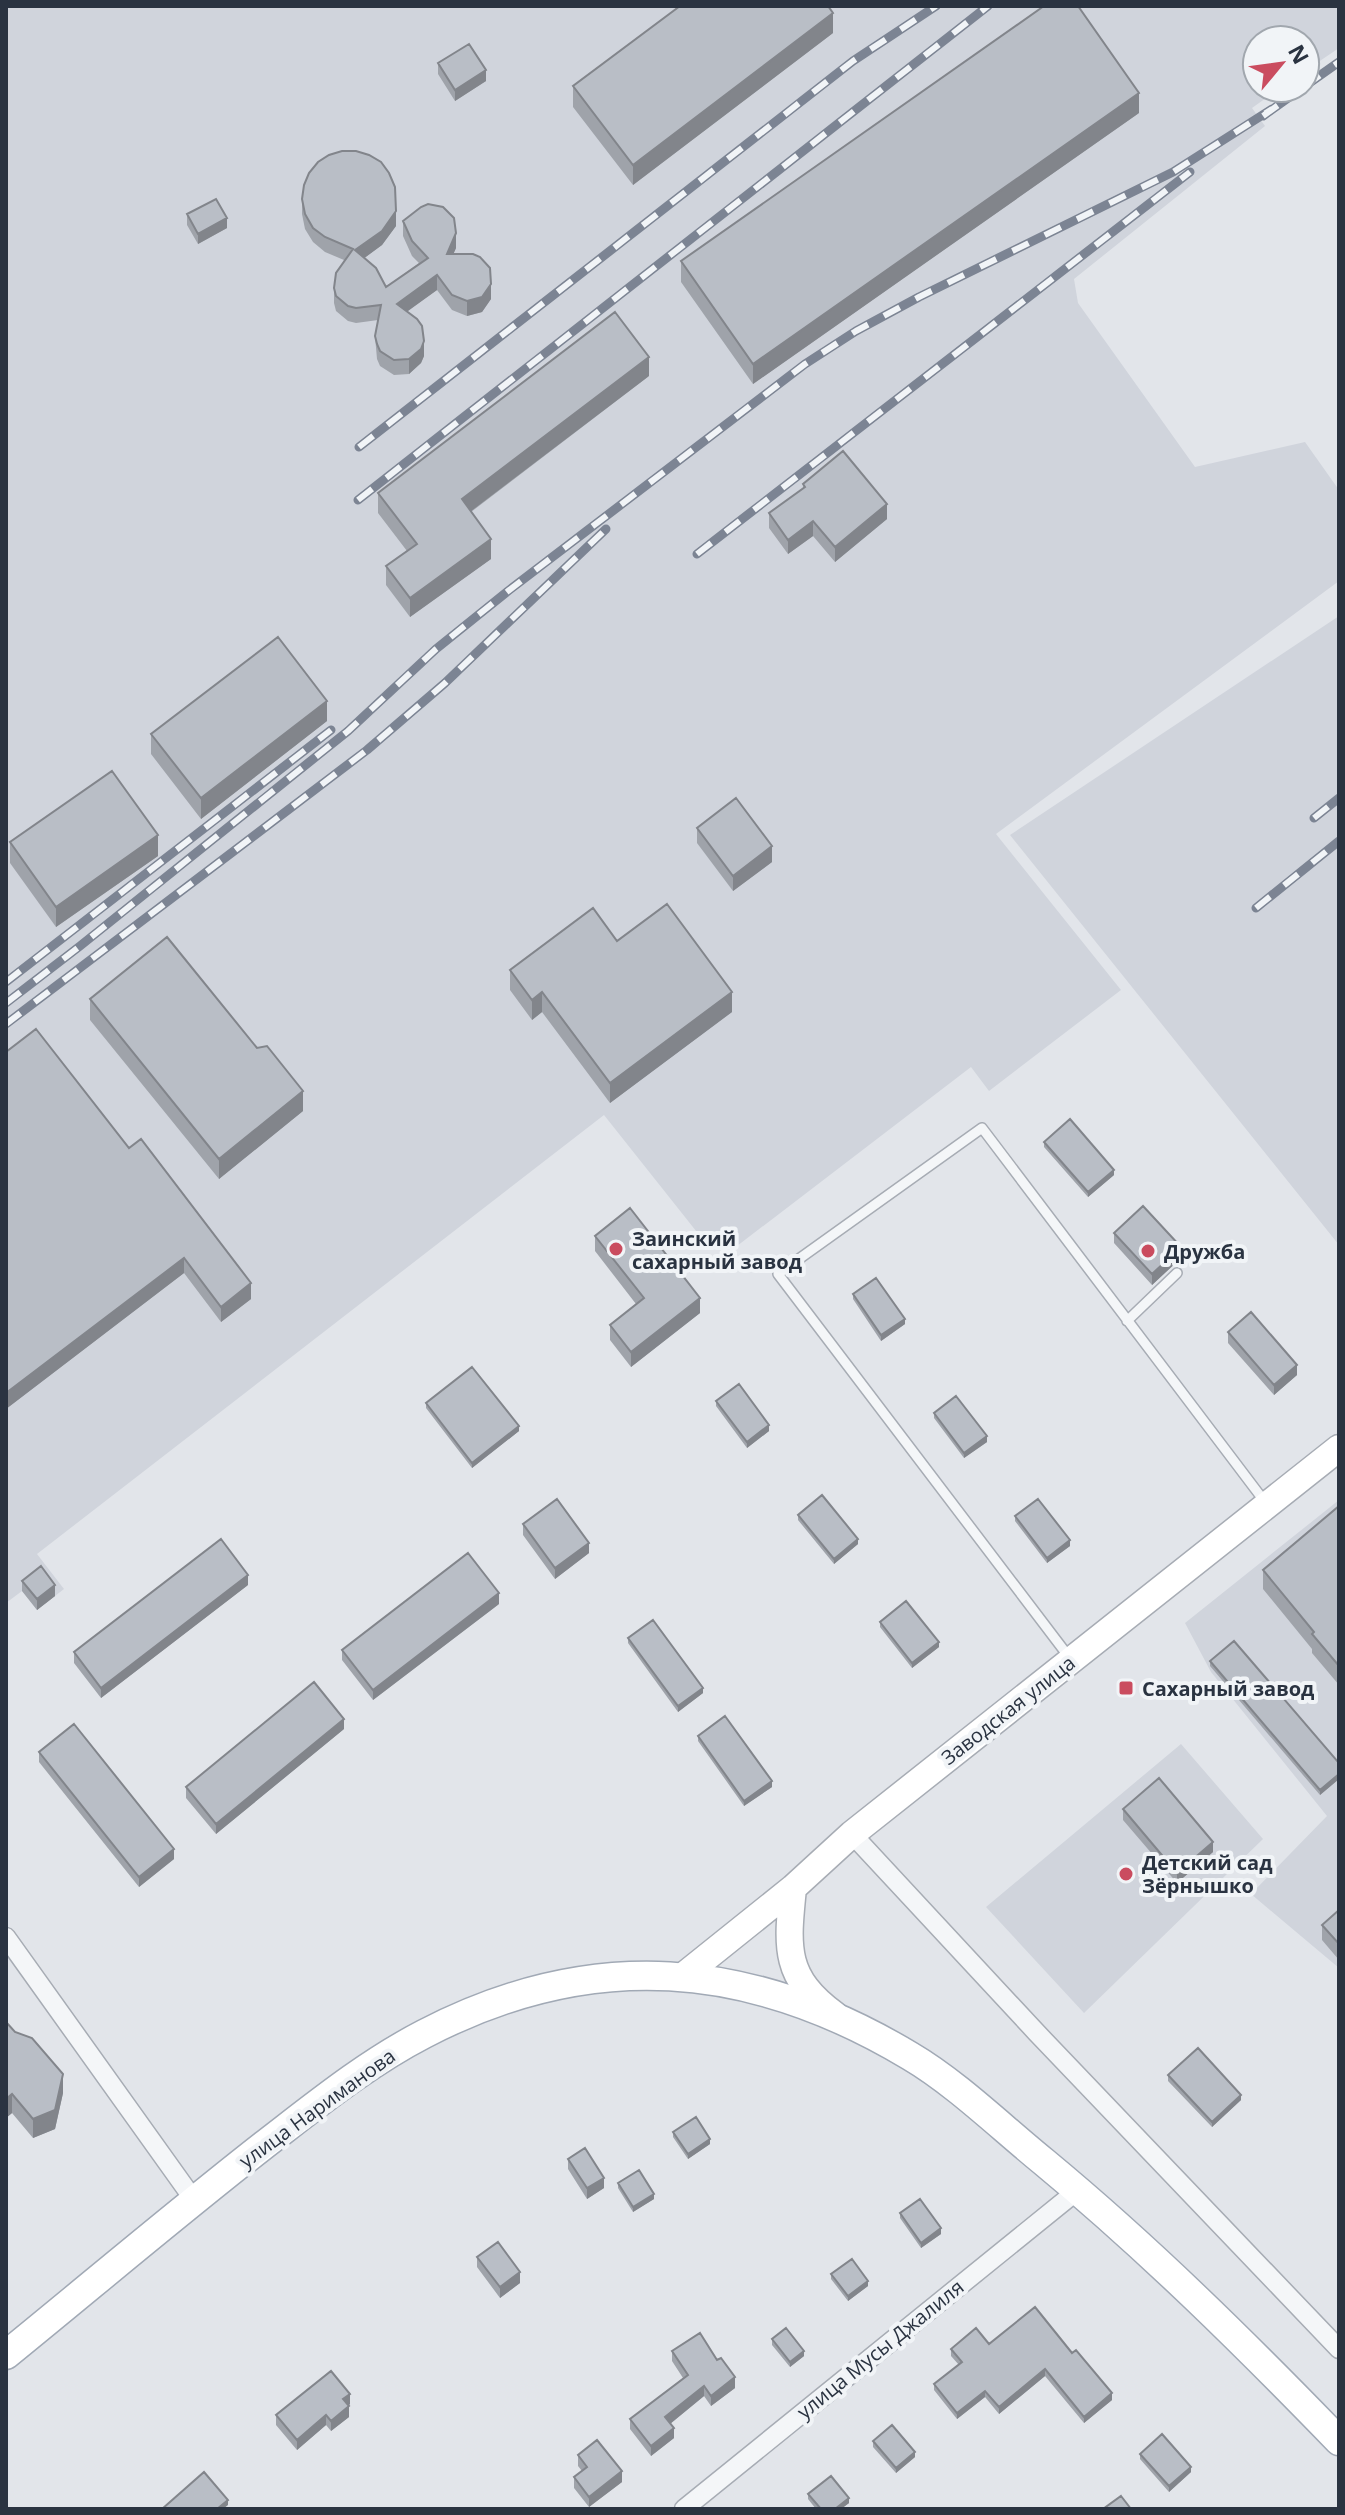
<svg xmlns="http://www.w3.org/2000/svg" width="1345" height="2515" font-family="'Open Sans',sans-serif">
<rect width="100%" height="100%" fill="#e2e5ea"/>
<!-- built -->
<path fill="#d0d4dc" d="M6,6H1339V48L1305,71V40H1257V88H1280L1252,108L1265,126L1074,279L1078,303L1195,467L1305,442L1339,490V581L996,834L1121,990L989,1091L971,1067L737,1246L704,1241L604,1115L37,1554L64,1589L37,1610L22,1591L6,1603Z
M1339,616V1245L1010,835Z
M1339,1500V1968L1251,1894L1327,1816L1211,1672L1185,1623Z
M1181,1744L1263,1839L1084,2013L986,1907Z"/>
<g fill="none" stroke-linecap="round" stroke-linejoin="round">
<defs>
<path id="service" d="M1127,1321L1177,1273
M1069,1657L778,1274L982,1128L1265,1502"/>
<path id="minor" d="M852,1834L1036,2032L1339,2349
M6,1937L194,2200
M684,2509L1078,2190"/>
<path id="secondary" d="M793,1888C787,1947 783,1977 835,2015
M682,1977L793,1888L852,1834L1339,1448"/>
<path id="primary" d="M6,2355C92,2285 177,2213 264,2145C316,2105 366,2064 424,2034C591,1947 750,1960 910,2056C956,2083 1002,2128 1044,2162C1148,2248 1245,2344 1339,2441"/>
</defs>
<!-- service casing -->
<use href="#service" stroke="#a7acb4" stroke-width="12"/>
<!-- minor casing -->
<use href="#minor" stroke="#a7acb4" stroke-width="21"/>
<!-- secondary casing -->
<use href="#secondary" stroke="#a7acb4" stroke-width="29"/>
<!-- primary casing -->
<use href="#primary" stroke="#a1a9b5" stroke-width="31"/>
<!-- service -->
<use href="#service" stroke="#f4f6f8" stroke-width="9"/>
<!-- minor -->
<use href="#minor" stroke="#f4f6f8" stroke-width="18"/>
<!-- secondary -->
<use href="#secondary" stroke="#fff" stroke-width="26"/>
<!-- primary -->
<use href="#primary" stroke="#fff" stroke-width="28"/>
<defs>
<path id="rail" d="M1305,86L1339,62
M1263,116L1302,88
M359,447L853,61L936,6
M358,500L988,6
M697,554L1190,172
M1314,818L1339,798
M1256,908L1339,841
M6,982L331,730
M6,1003L80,946L348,731L436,649L508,591L805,364L856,331L919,297L1173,172L1272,109
M6,1024L367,750L445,683L606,529"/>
</defs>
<!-- rail casing -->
<use href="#rail" stroke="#7c8493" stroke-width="9"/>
<!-- rail -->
<use href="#rail" stroke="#f1f4f7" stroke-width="6" stroke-dasharray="18" stroke-linecap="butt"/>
</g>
<!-- wall -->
<path fill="#9fa3aa" d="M833,33L633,185L573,107V86Z
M438,63L486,81L455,101L438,74Z
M1139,113L753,384L681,282V261Z
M302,199L396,226L382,245L364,258L386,287L419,263L412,256L403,236V221L456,248L453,254L491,299L482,312L467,316L452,310L437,290L407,311L424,356L421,363L409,374L394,375L380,366L377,359L375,336L378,320L356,323L348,321L336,311L334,303V288L344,260L325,252L313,242L305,229L302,214Z
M187,214L227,228L198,244L187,225Z
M649,376L471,512L491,559L410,617L386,585V566L407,551L378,513V493Z
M803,484L887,519L835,562L813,536L788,554L769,528V513L803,488Z
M327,721L201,819L151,754V734Z
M697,828L772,862L733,891L697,843Z
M10,842L158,856L56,927L10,863Z
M617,941L732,1012L610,1103L542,1012L532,1020L510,990V970Z
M90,999L303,1111L219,1179L90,1020Z
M6,1052L129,1148L251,1299L221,1322L184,1273L6,1409Z
M1044,1142L1114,1175L1088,1197L1044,1147Z
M1114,1233L1181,1258L1152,1285L1114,1243Z
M595,1236L700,1313L631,1367L610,1340V1325L636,1304L595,1251Z
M853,1294L905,1324L881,1341L853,1299Z
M1228,1332L1297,1375L1274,1395L1228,1343Z
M716,1401L769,1431L747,1448L716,1406Z
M426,1403L519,1431L472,1468L426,1408Z
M934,1413L987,1442L964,1458L934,1418Z
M1339,1506V1685L1312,1653V1649L1263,1589V1570Z
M798,1515L858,1544L834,1564L798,1520Z
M1015,1516L1070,1546L1047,1563L1015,1521Z
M523,1524L589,1553L555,1579L523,1535Z
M22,1581L55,1596L37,1610L22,1591Z
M248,1585L101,1698L74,1663V1652Z
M499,1604L373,1700L342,1660V1650Z
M880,1622L939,1647L912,1668L880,1627Z
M628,1638L703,1693L678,1712L628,1643Z
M1210,1661L1339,1763V1779L1320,1795L1210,1666Z
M344,1729L216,1834L186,1798V1787Z
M698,1736L772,1787L744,1806L698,1741Z
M39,1752L174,1859L139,1887L39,1762Z
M1123,1809L1213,1852L1177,1883L1123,1820Z
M1339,1910V1960L1322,1940V1925Z
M6,2022L63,2093L55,2129L33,2138L12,2113L6,2118Z
M1168,2075L1241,2100L1212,2127L1168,2081Z
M673,2132L710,2144L688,2159L673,2137Z
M568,2159L604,2188L587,2199L568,2169Z
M618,2183L654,2199L633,2212L618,2188Z
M900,2213L941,2234L921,2248L900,2218Z
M477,2257L520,2283L500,2298L477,2267Z
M831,2274L868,2286L848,2301L831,2279Z
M772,2339L804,2356L790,2367L772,2345Z
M989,2344L1112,2400L1084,2423L1045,2376L999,2414L985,2397L957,2419L934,2390V2384L959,2365L951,2356V2349Z
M672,2351L735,2388L711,2406L704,2396L670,2424L674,2438L651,2456L630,2429V2419L683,2378L672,2361Z
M350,2404L348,2406L349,2417L331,2431L326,2425L297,2450L276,2425V2415Z
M873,2441L915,2457L896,2473L873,2447Z
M1140,2454L1191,2472L1169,2492L1140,2459Z
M578,2455L622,2482L589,2507L574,2488V2477L582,2471L578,2466Z
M808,2494L849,2503L841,2509H816L808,2499Z"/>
<!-- shaded-wall -->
<path fill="#82858b" d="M833,13V33L633,185V165Z
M486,70V81L455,101V90Z
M1139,93V113L753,384V364Z
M396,211V226L382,245L355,265V250Z
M227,218V228L198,244V234Z
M456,233V248L447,269V254Z
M437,275V290L397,319V304Z
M491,284V299L482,312L467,316V301Z
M424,341V356L421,363L409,374V359Z
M649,357V376L462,518V499Z
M887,504V519L835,562V547Z
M813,521V536L788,554V540Z
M491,539V559L410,617V598Z
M327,701V721L201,819V798Z
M158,835V856L56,927V907Z
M772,846V862L733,891V876Z
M542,992V1012L532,1020V1000Z
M732,992V1012L610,1103V1083Z
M303,1091V1111L219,1179V1159Z
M1114,1170V1175L1088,1197V1192Z
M1181,1247V1258L1152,1285V1274Z
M184,1258V1273L6,1409V1393Z
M251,1283V1299L221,1322V1307Z
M700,1298V1313L631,1367V1352Z
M905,1319V1324L881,1341V1335Z
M1297,1365V1375L1274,1395V1385Z
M769,1425V1431L747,1448V1442Z
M519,1426V1431L472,1468V1463Z
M987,1436V1442L964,1458V1453Z
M858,1539V1544L834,1564V1559Z
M1070,1540V1546L1047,1563V1558Z
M589,1543V1553L555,1579V1568Z
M248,1575V1585L101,1698V1688Z
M55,1585V1596L37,1610V1599Z
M499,1593V1604L373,1700V1690Z
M939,1642V1647L912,1668V1663Z
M703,1688V1693L678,1712V1706Z
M344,1719V1729L216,1834V1824Z
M1339,1774V1779L1320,1795V1790Z
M772,1781V1787L744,1806V1801Z
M1213,1842V1852L1177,1883V1873Z
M174,1849V1859L139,1887V1877Z
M63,2074V2093L55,2129L33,2138V2119Z
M12,2094V2113L6,2118V2099Z
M1241,2095V2100L1212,2127V2122Z
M710,2139V2144L688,2159V2154Z
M604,2178V2188L587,2199V2188Z
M654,2194V2199L633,2212V2207Z
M941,2228V2234L921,2248V2243Z
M520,2272V2283L500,2298V2287Z
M868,2281V2286L848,2301V2296Z
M804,2351V2356L790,2367V2362Z
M1045,2369V2376L999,2414V2407Z
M735,2377V2388L711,2406V2396Z
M704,2386V2396L665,2428V2417Z
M985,2391V2397L957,2419V2413Z
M1112,2393V2400L1084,2423V2417Z
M350,2394V2404L343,2410V2399Z
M349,2406V2417L331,2431V2421Z
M326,2415V2425L297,2450V2440Z
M674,2428V2438L651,2456V2446Z
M915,2452V2457L896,2473V2468Z
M1191,2467V2472L1169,2492V2486Z
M622,2471V2482L589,2507V2497Z
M849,2498V2503L841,2509H835Z
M228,2500V2505L223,2509H217Z"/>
<!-- building -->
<path fill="#b9bec6" stroke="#82858b" stroke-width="2" d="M680,6H828L833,13L633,165L573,86Z
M1044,6H1078L1139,93L753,364L681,261Z
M469,44L486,70L455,90L438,63Z
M342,151H356L369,155L381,162L389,173L395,187L396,211L382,231L355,250L376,268L386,287L428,258L412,241L403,221L421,207L428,204L443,207L454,218L456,233L447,254H473L480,257L490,268L491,284L482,297L467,301L452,295L437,275L397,304L417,319L422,326L424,341L421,349L409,359L394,360L380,351L377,344L375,336L381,305L356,308L348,306L336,296L334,288L336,273L353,249L325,237L313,228L305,214L302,199L304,185L309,173L318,162L329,155Z
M216,199L227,218L198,234L187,214Z
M615,312L649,357L462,499L491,539L410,598L386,566L417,544L378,493Z
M843,451L887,504L835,547L813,521L788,540L769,513L805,487L803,484Z
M278,637L327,701L201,798L151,734Z
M112,771L158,835L56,907L10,842Z
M736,798L772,846L733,876L697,828Z
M667,904L732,992L610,1083L542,992L532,1000L510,970L593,908L617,941Z
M167,937L257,1048L267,1046L303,1091L219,1159L90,999Z
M36,1029L129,1148L141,1139L251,1283L221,1307L184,1258L6,1393V1052Z
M1070,1119L1114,1170L1088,1192L1044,1142Z
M1143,1206L1181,1247L1152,1274L1114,1233Z
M630,1208L700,1298L631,1352L610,1325L644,1298L595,1236Z
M876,1278L905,1319L881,1335L853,1294Z
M1251,1312L1297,1365L1274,1385L1228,1332Z
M472,1367L519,1426L472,1463L426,1403Z
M739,1384L769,1425L747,1442L716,1401Z
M956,1396L987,1436L964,1453L934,1413Z
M822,1495L858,1539L834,1559L798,1515Z
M557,1499L589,1543L555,1568L523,1524Z
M1038,1499L1070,1540L1047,1558L1015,1516Z
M1339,1506V1666L1312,1634L1314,1632L1263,1570Z
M221,1539L248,1575L101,1688L74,1652Z
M468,1553L499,1593L373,1690L342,1650Z
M41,1566L55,1585L37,1599L22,1581Z
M906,1601L939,1642L912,1663L880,1622Z
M653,1620L703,1688L678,1706L628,1638Z
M1234,1641L1339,1763V1774L1320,1790L1210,1661Z
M314,1682L344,1719L216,1824L186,1787Z
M725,1716L772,1781L744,1801L698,1736Z
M74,1724L174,1849L139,1877L39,1752Z
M1159,1778L1213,1842L1177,1873L1123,1809Z
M1339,1910V1944L1322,1925Z
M6,2022L15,2032L32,2038L63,2074L55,2110L33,2119L12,2094L6,2099Z
M1198,2048L1241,2095L1212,2122L1168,2075Z
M696,2117L710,2139L688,2154L673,2132Z
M585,2148L604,2178L587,2188L568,2159Z
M639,2170L654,2194L633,2207L618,2183Z
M920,2199L941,2228L921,2243L900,2213Z
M498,2242L520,2272L500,2287L477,2257Z
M852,2259L868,2281L848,2296L831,2274Z
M1035,2307L1072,2353L1076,2350L1112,2393L1084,2417L1045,2369L999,2407L985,2391L957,2413L934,2384L962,2362L951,2349L976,2328L989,2344Z
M786,2328L804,2351L790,2362L772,2339Z
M700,2333L717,2360L721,2358L735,2377L711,2396L704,2386L665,2417L674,2428L651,2446L630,2419L688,2375L672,2351Z
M331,2371L350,2394L343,2399L349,2406L331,2421L326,2415L297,2440L276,2415Z
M892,2425L915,2452L896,2468L873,2441Z
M1162,2434L1191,2467L1169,2486L1140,2454Z
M597,2440L622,2471L589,2497L574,2477L587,2467L578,2455Z
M204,2472L228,2500L217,2509H162Z
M831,2476L849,2498L835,2509H821L808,2494Z
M1121,2496L1131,2509H1103Z"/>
<!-- markers -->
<g fill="#ca4c5f" stroke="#f1f4f7" stroke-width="3">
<circle cx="616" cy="1249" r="8"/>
<circle cx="1148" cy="1251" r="8"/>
<rect x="1118" y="1680" width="16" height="16" rx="4"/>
<circle cx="1126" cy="1874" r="8"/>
</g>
<g text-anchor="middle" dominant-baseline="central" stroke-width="8" stroke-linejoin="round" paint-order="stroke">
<!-- poi labels -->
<g font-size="20" font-weight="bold" fill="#2a3341" stroke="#f1f4f7" text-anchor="start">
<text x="632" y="1238">Заинский<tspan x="632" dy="23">сахарный завод</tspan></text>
<text x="1164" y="1251">Дружба</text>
<text x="1142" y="1688">Сахарный завод</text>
<text x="1142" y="1862">Детский сад<tspan x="1142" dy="23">Зёрнышко</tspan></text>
</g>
<!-- street labels -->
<g font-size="20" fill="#2a3341" stroke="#f1f4f7">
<text transform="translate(1008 1710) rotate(-38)">Заводская улица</text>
<text transform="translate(317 2108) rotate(-36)">улица Нариманова</text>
<text transform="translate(880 2349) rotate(-39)">улица Мусы Джалиля</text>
</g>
</g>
<!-- border -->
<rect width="1345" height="2515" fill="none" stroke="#2a3341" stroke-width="16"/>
<!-- north arrow -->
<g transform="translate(1281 64) rotate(61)"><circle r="38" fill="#f1f4f7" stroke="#a1a7ae" stroke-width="2"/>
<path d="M0-6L14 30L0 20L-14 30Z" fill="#ca4c5f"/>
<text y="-12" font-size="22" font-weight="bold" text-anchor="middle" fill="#2a3341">N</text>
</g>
</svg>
